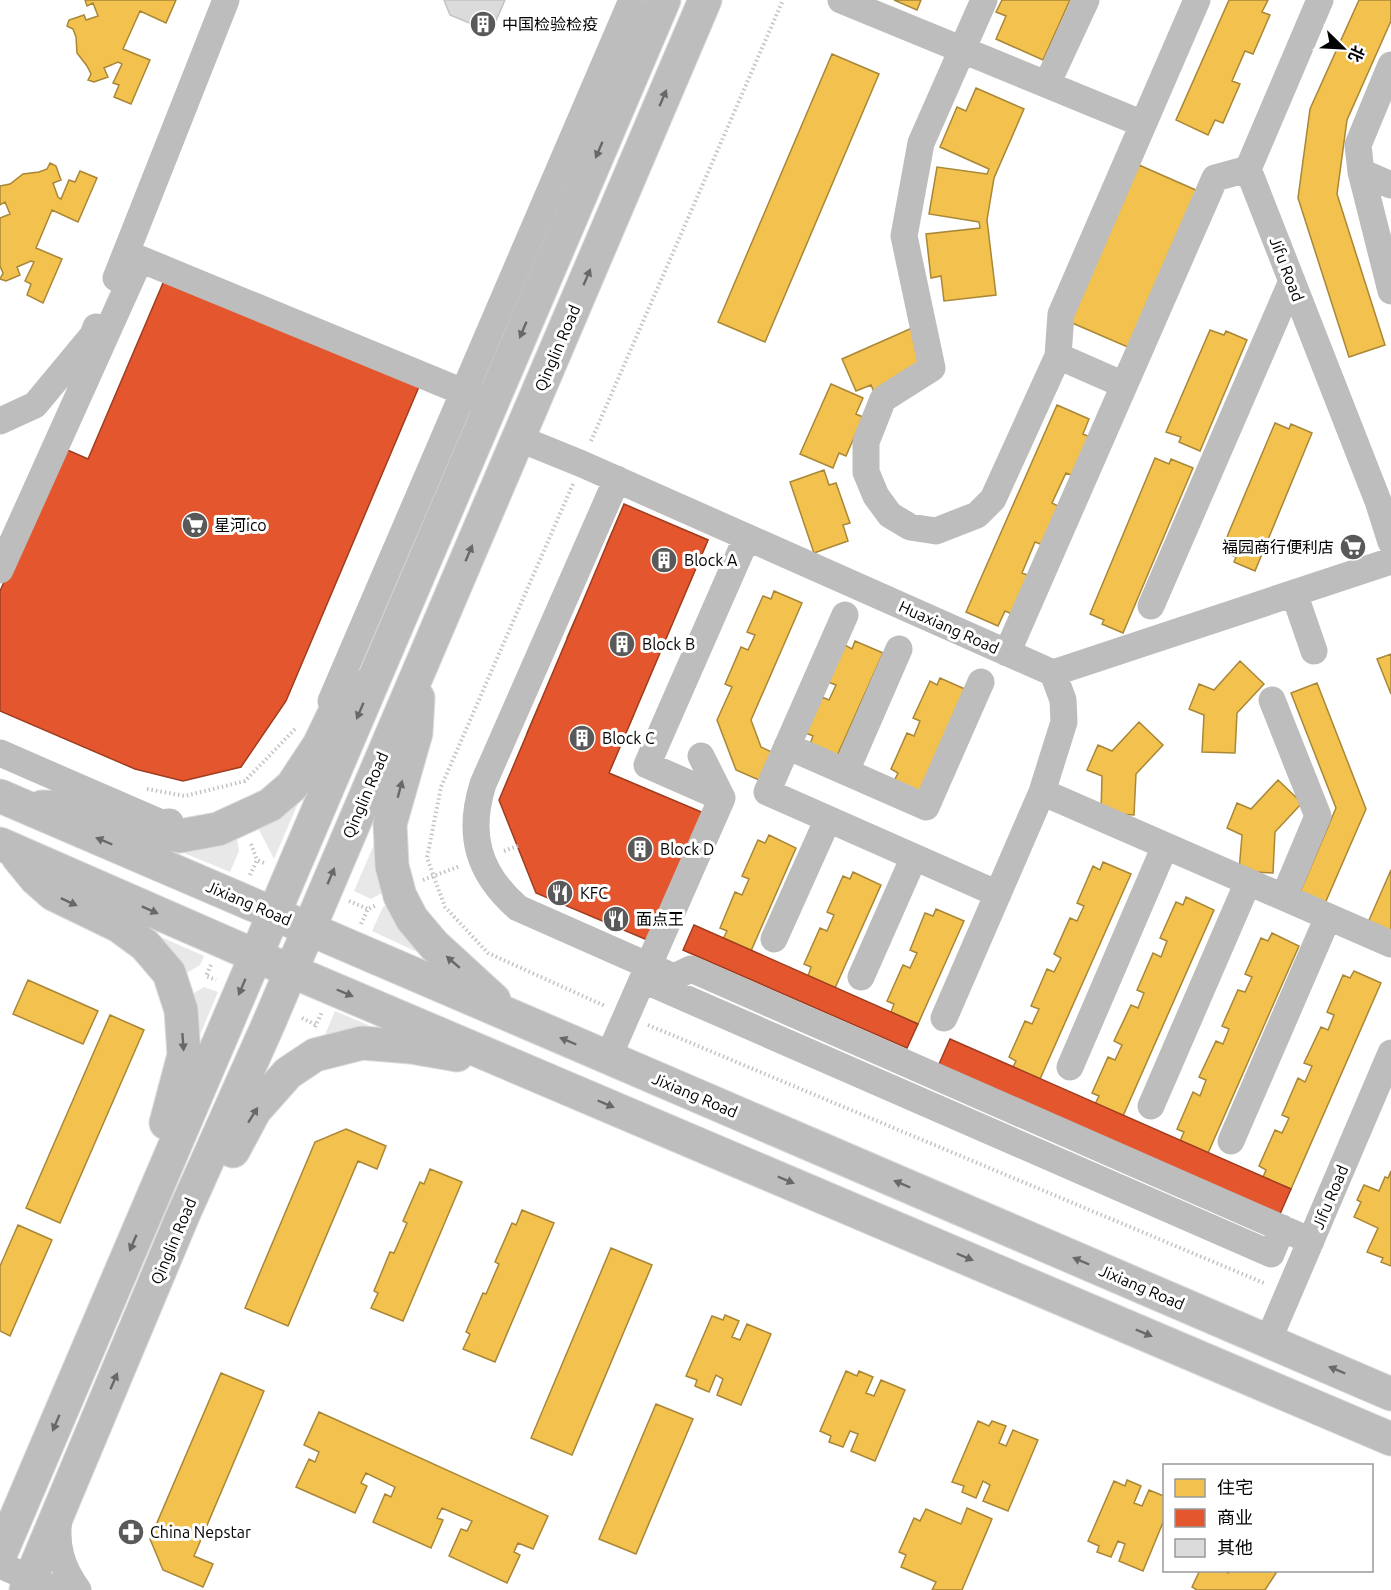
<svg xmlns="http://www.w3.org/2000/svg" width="1391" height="1590" font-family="Ubuntu,'Noto Sans SC',sans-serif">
<rect width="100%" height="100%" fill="#fff"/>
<!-- green -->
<path fill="#e8e8e8" d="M306,785L274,859L257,826Z
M388,812L389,889L371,899L354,891Z
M237,838L239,851L230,872L157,842Z
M392,900L456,970L372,931L383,907Z
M143,929L204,956L200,965L180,977Z
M204,987L218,992L194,1049L189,996Z
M335,1011L401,1039L321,1044Z"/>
<!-- homes -->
<path fill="#f2c14e" stroke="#a98737" stroke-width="1.5" d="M85,0H176L166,23L140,11L123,49L150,60L131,104L114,97L119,85L113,83L122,64L118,62L104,68L108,77L94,82L88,80L91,74L87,66L77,53L76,37L73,29L67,26L69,20L84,15L86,20L98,16L93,3L87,6Z
M894,0H921L917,10Z
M1002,0H1070L1043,60L996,39L1006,16L996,12Z
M1229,0H1268L1262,12L1270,15L1253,54L1245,51L1232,81L1240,84L1223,123L1215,120L1208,135L1176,120Z
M1359,0H1391V21L1347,120L1337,194L1385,345L1349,357L1298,198L1310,109Z
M832,54L879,74L765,342L718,322Z
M976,88L1024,109L994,178L987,220L996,295L944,301L941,276L931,278L926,234L980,228L979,222L929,214L937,167L987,174L989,169L940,147L957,107L966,111Z
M50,163L56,166L61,180L53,183L58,197L61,199L69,180L75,182L80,171L97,178L78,222L52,210L36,248L62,259L43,303L27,295L31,284L25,281L34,262L31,261L17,267L20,275L6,281L0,279L3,273L0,266V218L10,214L5,202L0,205V186L10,184L23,174L39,172L47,169Z
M1139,165L1198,191L1130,348L1070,322Z
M912,328L925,361L874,392L871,385L856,391L842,359Z
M1210,330L1224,335L1226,331L1247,340L1200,451L1179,442L1181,437L1166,432Z
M831,384L863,398L856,414L863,417L846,456L839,453L833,468L800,454Z
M1057,405L1089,419L1083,434L1090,437L1073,476L1066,473L1052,503L1060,507L1043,545L1035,542L1022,573L1030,576L1012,614L1005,611L998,626L966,612Z
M1275,423L1289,429L1291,424L1312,433L1255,571L1234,562L1236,557L1221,551Z
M1155,458L1169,464L1171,459L1193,468L1123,633L1102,624L1104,620L1090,614Z
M824,470L829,485L836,483L850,523L843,525L848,541L814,553L790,482Z
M620,515L644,525L648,515L708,540L680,605L657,595L662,583L651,578L643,597L618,587L623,576L617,573L623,559L628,561L631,555L607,544Z
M618,587L643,597L635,616L646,621L651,610L674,619L640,699L617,689L622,678L611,673L603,692L578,681L583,670L577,668L583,653L588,656L591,649L567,638L580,609L604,619L607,612L601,610L607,596L613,598Z
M774,591L802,603L751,720L761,747L772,752L759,780L736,770L717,720L732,687L725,684L741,647L748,650L755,635L747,632L763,596L771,599Z
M855,641L883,653L837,756L810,744L813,736L806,733L822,697L829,700L836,685L828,682L845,645L852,649Z
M1391,654V694L1377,659Z
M1240,661L1264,684L1237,713L1235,753L1202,752L1204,715L1189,709L1199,684L1214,690Z
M940,678L967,690L922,793L894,781L898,773L891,769L907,733L914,736L920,721L913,718L930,681L937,685Z
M578,681L603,692L595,710L606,716L611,704L634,714L600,793L577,784L582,772L571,767L563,786L538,776L542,764L537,762L543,748L548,750L551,743L527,733L540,703L564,714L567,706L561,704L567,690L573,693Z
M1317,683L1366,809L1323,908L1298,897L1336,808L1291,693Z
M1139,722L1163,745L1136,774L1134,815L1101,813L1102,776L1087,770L1098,745L1112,751Z
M538,776L615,808L621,793L689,822L651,913L644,911L640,920L617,911L621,901L597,891L593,901L570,891L574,881L567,878L581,845L600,853L604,842L566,826L572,841L558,874L547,869L552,858L543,854L524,808L529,795L518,790L523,777L535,782Z
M1278,780L1302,803L1275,832L1273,873L1239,871L1242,835L1227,828L1237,803L1251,809Z
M769,835L796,848L751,951L723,939L727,931L720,928L735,892L742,895L749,879L742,876L758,840L765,843Z
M1103,862L1131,874L1040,1079L1013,1067L1016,1061L1009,1057L1025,1021L1032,1024L1039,1009L1031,1006L1047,969L1054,972L1061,958L1054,954L1070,918L1077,921L1084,906L1077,903L1093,866L1100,870Z
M1391,870V937L1366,927Z
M853,872L881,885L835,988L808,976L811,967L804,964L820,928L827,931L834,915L827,912L843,876L850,879Z
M1186,897L1214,910L1123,1116L1095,1104L1099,1096L1092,1093L1108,1057L1115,1060L1122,1045L1114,1041L1131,1005L1138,1008L1144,993L1137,990L1153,953L1161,957L1167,941L1160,938L1176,902L1183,905Z
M936,909L964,921L918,1024L891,1012L894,1004L887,1001L903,965L910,968L917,953L910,950L925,913L933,916Z
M1272,933L1299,946L1208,1153L1180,1141L1184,1132L1177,1129L1193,1092L1200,1096L1206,1080L1199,1077L1216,1041L1223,1044L1229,1029L1222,1026L1238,990L1245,992L1252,977L1245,974L1261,938L1268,941Z
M1354,971L1381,983L1291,1189L1263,1177L1266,1170L1259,1166L1275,1130L1282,1133L1289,1118L1282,1115L1298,1078L1305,1082L1312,1066L1304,1063L1321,1027L1328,1030L1334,1015L1327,1012L1343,975L1350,978Z
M28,980L98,1011L83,1044L13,1014Z
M110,1015L144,1030L60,1223L26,1208Z
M346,1129L386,1146L377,1169L358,1161L288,1326L245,1308L315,1142Z
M430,1169L462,1182L403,1321L371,1308L378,1293L374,1291L390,1252L394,1253L407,1223L403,1221L420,1182L424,1184Z
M1391,1171V1266L1381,1262L1383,1258L1367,1252L1378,1228L1354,1217L1361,1202L1357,1200L1364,1185L1379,1191L1385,1177L1388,1178Z
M522,1210L554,1223L495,1362L463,1349L470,1334L466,1332L483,1293L486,1294L499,1264L495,1262L512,1223L516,1225Z
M18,1225L52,1240L10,1336L0,1331V1266Z
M611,1248L652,1265L572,1455L531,1438Z
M725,1315L739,1321L732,1337L740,1340L747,1324L771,1334L741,1405L717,1395L723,1379L716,1375L709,1392L695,1386L697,1380L686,1376L712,1316L723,1320Z
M846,1371L857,1376L859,1371L873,1377L866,1393L874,1396L881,1380L905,1390L875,1461L851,1451L858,1434L850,1431L843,1447L829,1442L831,1436L820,1431Z
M221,1373L264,1391L194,1556L213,1564L203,1587L163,1570L150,1539Z
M656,1404L693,1419L636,1554L599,1539Z
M319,1412L548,1516L533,1549L518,1543L514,1552L520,1555L507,1583L449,1556L461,1529L467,1531L472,1521L442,1508L437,1518L443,1520L431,1548L373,1522L385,1494L391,1497L395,1487L366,1473L361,1483L367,1486L355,1513L296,1487L309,1459L315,1462L319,1452L304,1445Z
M978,1421L989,1426L992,1421L1006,1426L999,1443L1006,1446L1013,1430L1038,1440L1008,1511L983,1501L990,1485L983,1481L976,1498L962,1492L964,1486L952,1482Z
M1127,1480L1141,1486L1134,1503L1142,1506L1149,1490L1164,1496V1520L1143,1571L1119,1561L1125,1544L1118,1541L1111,1557L1097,1552L1099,1546L1088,1541L1114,1481L1125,1486Z
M967,1508L992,1519L962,1590H932L936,1582L901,1567L906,1555L899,1552L914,1518L920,1521L926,1509L961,1524Z
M1200,1570H1223L1228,1573L1230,1570H1278L1265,1590H1197L1192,1587Z"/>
<!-- shops -->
<path fill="#e4572e" stroke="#a03d20" stroke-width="1.5" d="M166,276L421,382L286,701L241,767L183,781L135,769L0,711V591L63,448L88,459Z
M624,504L708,540L609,773L706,814L652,942L536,893L499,800Z
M694,925L918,1024L907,1048L683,950Z
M950,1039L1291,1189L1280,1214L939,1064Z"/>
<!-- building -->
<path fill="#dbdbdb" stroke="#c3c3c3" stroke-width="1.5" d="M444,0H505L491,32L450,15Z"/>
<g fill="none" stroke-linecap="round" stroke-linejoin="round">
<defs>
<path id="major" d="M418,698L416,733L390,824L392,866L400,896L412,919L434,945L494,1000
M0,796L1391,1394
M42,807L87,808L125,827L180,836L218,829L270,805L292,786L319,745L349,683
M0,844L256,956L1391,1439
M18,857L36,879L53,894L119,926L145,945L169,973L181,1010L184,1055L166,1123
M233,1151L255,1110L288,1073L315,1055L362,1043L411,1047L457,1055
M0,1555L664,0
M26,1590L184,1213L268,1025L705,0"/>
</defs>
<!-- major casing -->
<use href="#major" stroke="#dbdbdb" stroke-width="35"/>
<!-- path -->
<path stroke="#c2c2c2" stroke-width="4" stroke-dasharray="1.5 3" stroke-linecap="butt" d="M591,441L783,0
M573,484L441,787L427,858L445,907L488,953L605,1006
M147,789L185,796L245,781L295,729
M251,844L257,860
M504,851L518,846
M250,875L257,860L266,864
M423,880L460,866
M349,901L368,909
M361,924L368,909L376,905
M211,965L206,976L216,980
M302,1018L316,1025
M648,1025L1264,1283
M315,1027L322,1012"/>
<!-- minor -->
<path stroke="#bdbdbd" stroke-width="27" d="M841,0L1143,124
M984,0L921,143L904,236L932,368L883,399L866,442V472L876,496L890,515L910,527L936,531L977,515L993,499L1058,356L1124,385
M1320,0L1248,169L1378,501L1391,542
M1391,65L1358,145L1361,172L1391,291
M1047,84L1086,0
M1361,172L1391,185
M116,278L226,0
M1058,356L1061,314L1197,0
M0,421L35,405L93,335L96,327
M518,438L582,464L1053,673L1391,561
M617,479L483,784C467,835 478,873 518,908L674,977L691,969L1311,1241
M0,570L140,259L480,399
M1294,593L1314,651
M1151,606L1292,281
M845,615L767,792L998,894
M1007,653L1215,178L1248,169
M1272,700L1318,816L1284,897
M331,701L632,0
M787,746L926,807L981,682
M0,753L161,823L170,822
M701,756L722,798
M846,771L899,649
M1042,792L1391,944
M722,798L647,765L747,537
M774,939L828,819
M861,977L914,857
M646,981L1271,1254L1282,1228
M944,1018L1042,792L1064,722L1063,700L1053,673
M608,1058L722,798
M1070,1067L1165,846
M1151,1106L1248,882
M1231,1141L1328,917
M1268,1341L1391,1053
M59,1519C55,1546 62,1568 78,1590
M0,1565L57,1590"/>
<!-- major -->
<use href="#major" stroke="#bdbdbd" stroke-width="33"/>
</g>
<!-- one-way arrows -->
<defs><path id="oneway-solid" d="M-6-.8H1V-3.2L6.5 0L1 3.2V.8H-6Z" transform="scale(1.5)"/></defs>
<g fill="#686868">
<use href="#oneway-solid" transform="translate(663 98) rotate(-67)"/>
<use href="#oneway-solid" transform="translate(599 150) rotate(113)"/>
<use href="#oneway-solid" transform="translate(587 277) rotate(-67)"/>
<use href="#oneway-solid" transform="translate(523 330) rotate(113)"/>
<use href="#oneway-solid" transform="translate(469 553) rotate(-67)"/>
<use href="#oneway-solid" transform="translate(360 711) rotate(113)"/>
<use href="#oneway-solid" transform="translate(400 789) rotate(-75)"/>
<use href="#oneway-solid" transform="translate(104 841) rotate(-157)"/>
<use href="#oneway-solid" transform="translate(331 876) rotate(-67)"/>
<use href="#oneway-solid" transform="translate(69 902) rotate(25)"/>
<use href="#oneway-solid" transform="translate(150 910) rotate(24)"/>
<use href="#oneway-solid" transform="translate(453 962) rotate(-139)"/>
<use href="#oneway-solid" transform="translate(242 987) rotate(113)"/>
<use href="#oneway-solid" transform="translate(345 993) rotate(23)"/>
<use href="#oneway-solid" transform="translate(568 1041) rotate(-157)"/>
<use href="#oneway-solid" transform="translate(183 1042) rotate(86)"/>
<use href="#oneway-solid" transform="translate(606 1104) rotate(23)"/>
<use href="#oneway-solid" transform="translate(253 1115) rotate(-58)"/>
<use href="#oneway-solid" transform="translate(786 1180) rotate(23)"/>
<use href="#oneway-solid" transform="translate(902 1184) rotate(-157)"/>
<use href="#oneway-solid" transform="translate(133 1243) rotate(113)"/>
<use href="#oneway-solid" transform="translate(965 1257) rotate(23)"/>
<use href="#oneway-solid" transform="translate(1081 1261) rotate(-157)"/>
<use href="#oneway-solid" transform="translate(1144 1333) rotate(23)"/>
<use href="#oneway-solid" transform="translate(1337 1370) rotate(-157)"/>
<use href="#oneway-solid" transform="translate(114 1381) rotate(-67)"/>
<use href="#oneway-solid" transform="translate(56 1423) rotate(113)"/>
</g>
<!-- icons -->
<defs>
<symbol id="building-disc" viewBox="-11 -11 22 22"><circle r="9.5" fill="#595959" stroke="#fff"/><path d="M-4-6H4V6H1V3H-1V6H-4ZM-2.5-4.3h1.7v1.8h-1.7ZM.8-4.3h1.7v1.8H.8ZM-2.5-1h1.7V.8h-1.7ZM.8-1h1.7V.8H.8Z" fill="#fff"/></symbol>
<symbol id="supermarket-disc" viewBox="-11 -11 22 22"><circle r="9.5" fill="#595959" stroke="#fff"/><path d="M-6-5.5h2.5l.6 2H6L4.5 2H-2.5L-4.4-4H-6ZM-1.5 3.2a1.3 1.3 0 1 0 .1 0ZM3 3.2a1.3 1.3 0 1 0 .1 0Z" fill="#fff"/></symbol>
<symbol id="restaurant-disc" viewBox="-11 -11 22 22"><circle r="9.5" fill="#595959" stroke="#fff"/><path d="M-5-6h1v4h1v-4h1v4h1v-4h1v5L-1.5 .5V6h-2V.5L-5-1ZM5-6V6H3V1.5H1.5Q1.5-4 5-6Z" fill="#fff"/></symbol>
<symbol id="pharmacy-disc" viewBox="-11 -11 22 22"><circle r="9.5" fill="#595959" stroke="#fff"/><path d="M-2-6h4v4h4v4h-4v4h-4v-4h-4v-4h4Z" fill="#fff"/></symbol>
</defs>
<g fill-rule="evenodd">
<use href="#building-disc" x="468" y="9" width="30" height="30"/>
<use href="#supermarket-disc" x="180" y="510" width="30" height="30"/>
<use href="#supermarket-disc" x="1338" y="532" width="30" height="30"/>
<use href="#building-disc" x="649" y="545" width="30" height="30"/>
<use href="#building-disc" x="607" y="629" width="30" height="30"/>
<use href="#building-disc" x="567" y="723" width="30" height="30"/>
<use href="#building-disc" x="625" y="834" width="30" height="30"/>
<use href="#restaurant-disc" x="545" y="878" width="30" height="30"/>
<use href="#restaurant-disc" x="601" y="904" width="30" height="30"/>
<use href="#pharmacy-disc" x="116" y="1517" width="30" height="30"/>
</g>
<g text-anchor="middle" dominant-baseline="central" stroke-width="6" stroke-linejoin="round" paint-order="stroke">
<!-- poi labels -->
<g font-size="16" fill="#000" stroke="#fff" text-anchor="start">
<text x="502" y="24">中国检验检疫</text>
<text x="214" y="525">星河ico</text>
<text x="1334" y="547" text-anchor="end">福园商行便利店</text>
<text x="684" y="560">Block A</text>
<text x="642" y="644">Block B</text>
<text x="602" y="738">Block C</text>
<text x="660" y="849">Block D</text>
<text x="580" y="893">KFC</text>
<text x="636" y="919">面点王</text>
<text x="150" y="1532">China Nepstar</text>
</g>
<!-- street labels -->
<g font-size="16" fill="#000" stroke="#fff">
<text transform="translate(1287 269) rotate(69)">Jifu Road</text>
<text transform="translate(557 348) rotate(-67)">Qinglin Road</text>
<text transform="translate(949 627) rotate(24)">Huaxiang Road</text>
<text transform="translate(365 795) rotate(-67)">Qinglin Road</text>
<text transform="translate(249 903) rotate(23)">Jixiang Road</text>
<text transform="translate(695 1095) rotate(23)">Jixiang Road</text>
<text transform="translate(1330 1197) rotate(-67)">Jifu Road</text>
<text transform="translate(173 1241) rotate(-67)">Qinglin Road</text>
<text transform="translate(1142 1287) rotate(23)">Jixiang Road</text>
</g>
</g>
<!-- legend -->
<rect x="1163" y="1464" width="210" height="108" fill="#ffffff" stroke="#999999" stroke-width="1.5"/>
<rect x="1175" y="1479" width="30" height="18" fill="#f2c14e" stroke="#999999" stroke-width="1.5"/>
<text x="1217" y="1494" font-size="18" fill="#000000">住宅</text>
<rect x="1175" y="1509" width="30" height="18" fill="#e4572e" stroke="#999999" stroke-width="1.5"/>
<text x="1217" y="1524" font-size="18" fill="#000000">商业</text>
<rect x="1175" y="1539" width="30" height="18" fill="#dbdbdb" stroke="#999999" stroke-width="1.5"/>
<text x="1217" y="1554" font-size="18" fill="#000000">其他</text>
<!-- north arrow -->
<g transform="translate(1343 48) rotate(114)" stroke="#ffffff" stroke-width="4.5" paint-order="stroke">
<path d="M0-4.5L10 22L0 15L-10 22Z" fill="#000000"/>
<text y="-9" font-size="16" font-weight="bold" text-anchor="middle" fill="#000000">北</text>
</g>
</svg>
